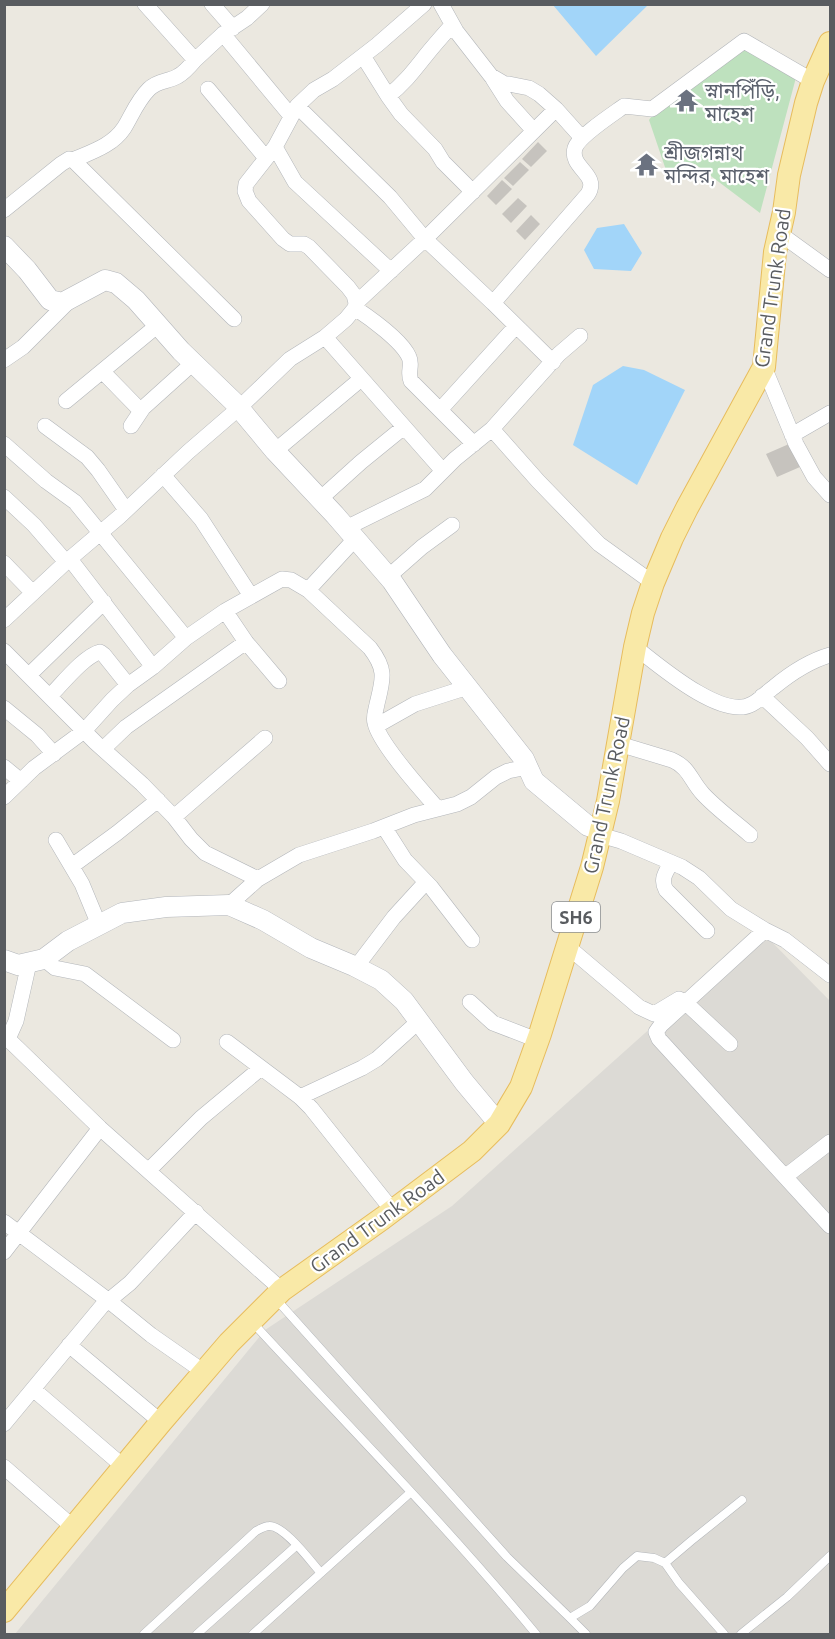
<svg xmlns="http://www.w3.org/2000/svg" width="835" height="1639" font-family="Ubuntu,'Noto Sans Bengali',sans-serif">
<rect width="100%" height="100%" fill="#ebe8e0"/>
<!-- industrial -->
<path fill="#dcdad5" d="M760,930L830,1001V1634H15L265,1330L452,1206Z"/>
<!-- green -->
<path fill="#bee1be" d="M739,44L798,70L760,213L695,164L668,176L649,120L662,102Z"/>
<!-- water -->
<path fill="#a2d5f9" d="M553,5H648L596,56Z
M624,224L642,253L631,271L594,269L584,250L597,228Z
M623,366L644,370L685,390L637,485L573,445L593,385Z"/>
<!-- building -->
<path fill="#c6c3be" d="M538,142L547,151L531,167L522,159Z
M520,162L529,170L513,186L504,178Z
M502,180L512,189L496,205L487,196Z
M518,198L527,206L511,223L502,214Z
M531,215L540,224L525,240L516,231Z
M789,444L800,467L777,477L766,454Z"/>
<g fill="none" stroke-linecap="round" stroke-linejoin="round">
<defs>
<path id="lane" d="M275,1298L507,1557L570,1618L590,1606L623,1568L637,1556L654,1558L665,1563L679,1583L724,1634
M253,1323C348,1426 447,1526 536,1634
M665,1563L691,1541L742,1500
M570,1618L586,1634
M144,1634L256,1531C260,1529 265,1526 269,1526C284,1525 311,1562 321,1573
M197,1634L296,1546
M253,1634L411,1492
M741,1634L787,1597L830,1556"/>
<path id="street" d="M145,4L195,60L223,34L247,18L262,4
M212,4L233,28
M441,4L456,31L491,76L503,83L529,88L539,94L556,109L582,138
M223,34L291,116
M363,56L388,96L401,114L435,149L443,162L473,192
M493,79L507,101L534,131
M208,89L266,158
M388,96C404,84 415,69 427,54C435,44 444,34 452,25
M297,106L390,197L425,239L493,303L588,194C600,174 569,168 575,148C579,136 613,114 624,106L652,109L744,41L813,81
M275,147L295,182L391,271
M73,160C91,152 112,146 124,128C132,115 137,101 149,89C158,80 168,82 178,76C184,73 190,66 195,60
M4,210L61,164L69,159L73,160L234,319
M779,233L830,270
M356,303L425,239L556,109
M493,303L553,362
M355,308C370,318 402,341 409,357C413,365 407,372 411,381L474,444
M325,337L443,471
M4,360L23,347L71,299
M764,367L796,444L814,477L830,495
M103,372L141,411
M66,401L158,325
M440,410L516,326
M45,426L87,457L98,470L126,510
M131,426L143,408L193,363
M492,429L538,481L599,544L653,583
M792,435L830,413
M4,444L46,481L75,502L186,638
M275,451L361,379
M163,475L201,519L251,596
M4,497L34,525L66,562
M320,499L361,462L404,427
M346,528L425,489L455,459L492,429L559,354L580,336
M355,539L308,590L370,648C387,670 383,679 377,704C376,710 373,717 375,723C379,743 423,792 438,809
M70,559L153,667
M4,563L33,593
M388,577L422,547L452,525
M225,611L246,642L279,681
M4,620L66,562L119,517L188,452L239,408L290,359L325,337L346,319L355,308L356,303L354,295L348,287L309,247L304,244H290L283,239L249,201L245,191L246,184L275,147L297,106L314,90L333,79L377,45L424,4
M635,647C658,665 723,721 752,704C760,700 767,692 774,687C791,673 809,661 830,655
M4,651L96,743L142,784L174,817L191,839L205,853L258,879
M29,675L104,602
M50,696C62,684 84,656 100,652L104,655L128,685
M762,696L807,738L830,764
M4,708L37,735L54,754
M376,726L415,704L468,687
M619,744L672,760C690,768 690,780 703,794C717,809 735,822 750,835
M103,749L126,727L246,642
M4,767L21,781
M4,797L34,768L84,731L112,700L128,685L153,667L186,638L225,611L282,579L291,580L308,590
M174,817L265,738
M384,827L405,860L431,887L472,940
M600,835L621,841L682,867L699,878L731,909L765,930L785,940L830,975
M56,840L82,884L99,925
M671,863C666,872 660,879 666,890L707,931
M72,866L117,833L158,800
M229,905L258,879L299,855L373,831L414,815L457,804L471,797L496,777L508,771L528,767
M765,930L661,1025L656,1032L659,1039L830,1226
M567,946L639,1007L654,1014L679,999L686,1003L730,1044
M44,959L55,968L85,974L173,1040
M29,963L16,1021L8,1039L100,1128L282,1290
M356,967L394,917L426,882
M470,1002L493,1023L537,1040
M227,1042L300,1097L311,1108L393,1211
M300,1097L362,1068L377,1059L419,1021
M149,1170L201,1118L261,1068
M786,1176L830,1142
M4,1222L109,1301L151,1335L204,1372
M4,1252L100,1128
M69,1345L161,1422
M33,1389L124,1467
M4,1424L102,1306L130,1283L196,1212
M4,1467L74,1528"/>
<path id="secondary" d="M4,246L27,270L50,300L62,303L105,280L116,283L136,300L181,351L235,403L275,451L335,515L392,581L442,655L524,759L534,781L588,826L601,830
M4,960L18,965L44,959L68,941L122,913L166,907L229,905L263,920L311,948L354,966L381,980L404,1001L464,1082L499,1124"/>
<path id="primary" d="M4,1611L161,1422L229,1343L282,1290L383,1218L472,1151L499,1124L521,1087L540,1034L592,867L608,801L635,647L643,613L653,583L672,538L687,508L764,367L775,252L784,212L789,175L806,103L813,81L830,43"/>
</defs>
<!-- lane casing -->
<use href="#lane" stroke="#b3b6ba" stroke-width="9"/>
<!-- street casing -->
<use href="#street" stroke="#b3b6ba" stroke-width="16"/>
<!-- secondary casing -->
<use href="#secondary" stroke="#b2b5ba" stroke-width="21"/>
<!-- primary casing -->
<use href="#primary" stroke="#e7bc5d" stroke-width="24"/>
<!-- lane -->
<use href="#lane" stroke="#fff" stroke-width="8"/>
<!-- street -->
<use href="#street" stroke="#fff" stroke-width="15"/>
<!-- secondary -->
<use href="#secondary" stroke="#fff" stroke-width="20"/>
<!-- primary -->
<use href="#primary" stroke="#f9e9a7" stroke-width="22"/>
</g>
<!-- icons -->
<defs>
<symbol id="temple-bare" viewBox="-9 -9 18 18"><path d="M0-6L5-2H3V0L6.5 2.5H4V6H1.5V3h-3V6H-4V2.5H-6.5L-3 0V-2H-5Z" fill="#6b7280" stroke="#fff" stroke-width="2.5" paint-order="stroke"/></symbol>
</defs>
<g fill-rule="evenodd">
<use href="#temple-bare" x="670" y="84" width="33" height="33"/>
<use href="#temple-bare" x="630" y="148" width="33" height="33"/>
</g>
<g text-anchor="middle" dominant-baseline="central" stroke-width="4.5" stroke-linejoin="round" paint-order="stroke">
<!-- shield labels -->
<rect fill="#fff" stroke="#8b8d90" stroke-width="1.5" x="552" y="902" width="48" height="30" rx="4.5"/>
<g font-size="18" font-weight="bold" fill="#595c60">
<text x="576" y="917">SH6</text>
</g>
<!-- worship labels -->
<g font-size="20" fill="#5b616d" stroke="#fff" text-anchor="start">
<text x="705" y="90">স্নানপিঁড়ি,<tspan x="705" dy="23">মাহেশ</tspan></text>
<text x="664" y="152">শ্রীজগন্নাথ<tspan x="664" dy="23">মন্দির, মাহেশ</tspan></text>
</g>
<!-- street labels -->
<g font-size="20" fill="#595c60" stroke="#fff">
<text transform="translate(772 288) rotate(-82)">Grand Trunk Road</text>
<text transform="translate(606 795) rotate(-78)">Grand Trunk Road</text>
<text transform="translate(377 1221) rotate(-36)">Grand Trunk Road</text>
</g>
</g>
<!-- border -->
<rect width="835" height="1639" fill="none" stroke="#595c60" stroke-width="12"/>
</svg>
